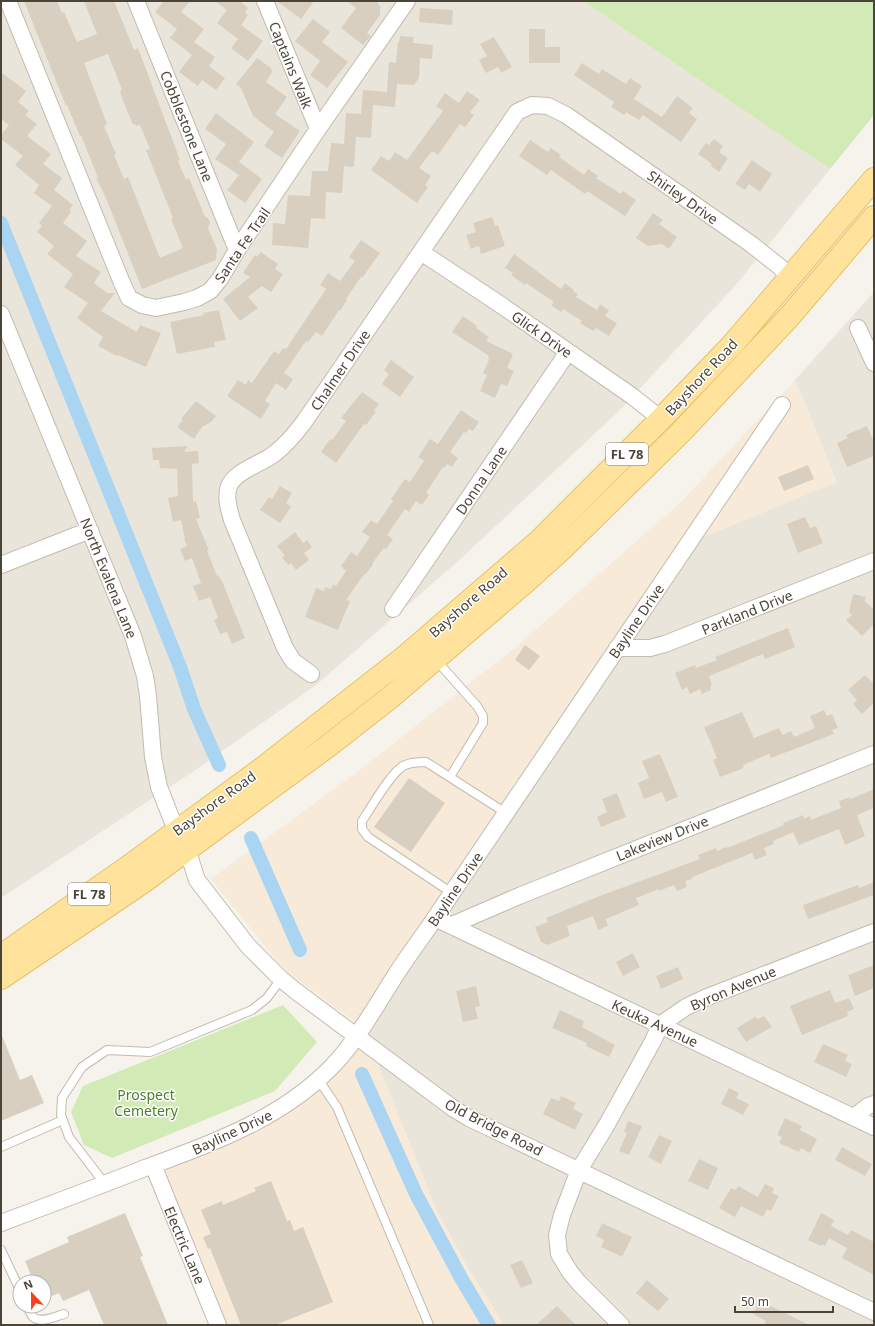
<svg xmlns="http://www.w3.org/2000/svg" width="875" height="1326" font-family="'Noto Sans',sans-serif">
<rect width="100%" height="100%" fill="#f6f3ec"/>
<!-- residential -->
<path fill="#eae5da" d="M1,1H583L830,169L735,286L618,412L456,563L316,685L197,769L1,898Z
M874,292V1325H504L469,1270L436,1209L363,1028L700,538L837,482L795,380Z"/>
<!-- commercial -->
<path fill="#f7ead8" d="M795,380L837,482L700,538L363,1028L436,1209L469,1270L504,1325H227L160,1162L297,1096L363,1028L289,973L272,955L211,879L356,773L516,647L681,502Z"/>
<!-- green -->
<path fill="#d2eab5" d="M583,1H874V115L830,169Z
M283,1005L317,1042L275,1091L112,1158L84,1145L71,1112L83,1086Z"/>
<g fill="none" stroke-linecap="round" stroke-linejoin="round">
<!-- canal -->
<path stroke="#a9d4f2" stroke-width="14" d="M1,223L180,667L194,709L219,765
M251,838L300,950
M362,1074L416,1194L461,1278L489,1325"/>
</g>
<!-- building -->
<path fill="#d8cfc1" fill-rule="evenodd" d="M24,1H57L62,13L64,12L77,42L97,34L84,1H114L134,50L138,48L180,160L178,161L186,180L189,178L205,217L208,218L210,222L208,228L217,249L216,260L142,289L106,198L96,178H98L81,135L80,136L67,105L66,106ZM108,54L122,90L120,91L122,98L133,125L135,124L136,126L140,125L150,149L146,150L173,218L171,219L183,248L160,258L128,177L124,179L114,155L116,154L104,126L107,124L84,63Z
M164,1H190L181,12L204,29L194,42L215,57L209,66L225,78L216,90L202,80L198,86L179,72L192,55L170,38L177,29L155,12Z
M215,1H240L248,8L245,12L248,15L241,25L263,41L248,61L231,48L238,39L217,23L227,10Z
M277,1H314L301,19Z
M347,1H377L381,8L380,9V15L367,33L371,36L363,45L341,28L356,8Z
M420,8L453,10L452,25L419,22Z
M313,19L330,32L322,42L348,62L327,88L310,75L320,61L295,41Z
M529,29H545V47H560V63H529Z
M400,36L414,37L413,43L433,45L432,59L420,58L419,78L414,85L397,84L395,107L373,105L371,138L356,137L354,167L344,166L342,193L326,192L325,219L311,218L308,248L272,245L273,223L285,224L288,195L310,196L312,171H328L331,143L344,144L346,113L361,114L363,90L387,92L389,62L396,63L398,42H399Z
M494,37L512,67L501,73L498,67L486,73L479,60L487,56L480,44Z
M257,58L271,68L272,72L266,82L287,97L275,114L300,131L282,158L264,146L274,132L253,116L241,88L236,84Z
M582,63L599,74L602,69L626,84L630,78L642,86L634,99L662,117L677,96L693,108L689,113L697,119L681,142L643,115L639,120L626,112L624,115L611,107L614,102L574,75Z
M1,72L26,91L18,102L29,111L25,115L37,124L27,136L51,154L43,164L62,178L54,190L73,205L69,210L71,212L63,223L87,241L76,256L101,272L94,283L107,293H115L101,311L137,332L140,325L161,333L146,367L118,355L117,356L98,346L103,337L77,318L88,303L64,287L73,274L47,254L54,246L37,232L42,226L39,223L52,206L34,193L39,185L15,165L23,156L1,139V135L9,125L1,119Z
M467,91L480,100L470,112L474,115L465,127L460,124L438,155L432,151L419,168L431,176L425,185L428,187L417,203L371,170L381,156L389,161L395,152L407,160L443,111L436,106L445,93L459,103Z
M216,113L254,142L239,162L262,179L245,203L227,190L239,175L215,159L226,144L205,129Z
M714,139L723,146L719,152L728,158L719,172L711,166L712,164L698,154L706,143L709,145Z
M530,140L548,152L551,148L561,155L559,157L584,175L588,169L598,176L596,178L621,194L623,191L636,200L625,216L587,191L585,194L551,170L547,175L519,156Z
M752,160L772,174L760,192L749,184L745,190L735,184Z
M653,213L663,220L659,224L677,237L669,249L662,244L648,246L636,238Z
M492,217L495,226L498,225L505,246L481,254L479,246L471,249L466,235L476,232L473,223Z
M361,240L380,253L362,278L361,277L346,299L347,300L340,311L339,310L322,336L316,332L308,342L306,341L284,373L293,379L286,390L276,383L265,401L270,404L261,419L227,396L238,380L246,385L248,380L252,383L274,351L279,354L283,348L286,349L326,289L320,285L328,273L340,281L355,261L349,257Z
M261,252L278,264L275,269L283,274L271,292L262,286L248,297L258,308L240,321L223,299L250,277L243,273L255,255L257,257Z
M514,254L561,289L565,283L574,290L573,291L578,294L576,297L597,310L600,304L609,310L605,316L617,323L609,336L596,328L593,331L580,323L582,321L563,309L561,312L551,305L554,302L526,283L525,285L511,275L513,273L505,268Z
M219,310L226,340L214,342L215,347L177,354L170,322L204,315L203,313Z
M463,316L477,326L476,328L489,337L486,341L513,354L507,368L514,371L507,386L501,384L495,398L480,391L487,375L483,373L489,360L488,359L489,356L452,332Z
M391,360L414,377L400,397L382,384L389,374L384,370Z
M362,392L379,404L374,411L376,412L366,425L364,424L336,463L321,452L330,439L332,440L346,421L341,418Z
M196,401L216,416L211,422L202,427L194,439L177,427L183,420L181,419Z
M461,410L479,422L473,431L469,429L466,433L464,432L450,452L458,458L452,467L447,464L444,468L443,467L426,493L429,495L422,505L416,501L409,512L405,509L387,535L393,539L386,549L384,548L373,562V564L366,574L365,573L346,600L350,601L338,630L305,617L316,588L324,591L325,587L331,589L333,584L336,586L346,571L341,566L351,552L357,556L370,537L362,532L371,520L377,524L393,501L391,499L405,479L410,482L424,461L418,457L430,439L438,444Z
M867,426L874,442V456L847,467L837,443L848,438L846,435Z
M188,446L184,452L198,451L199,463L192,464L193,502L196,501L200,518L196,519L209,550L207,551L217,576L218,575L222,581L245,638L232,644L227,632L220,634L214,620L218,618L210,597L199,601L193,586L201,583L192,558L185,561L180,549L187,546L184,539H185L181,520L173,522L168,498L178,496L177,469L160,468L159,460H153L152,448Z
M808,465L814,479L784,491L778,477Z
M280,486L292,493L286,503L291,507L280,523L260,510L269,497L272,499Z
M805,517L810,528L816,526L823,543L798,553L787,524Z
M295,532L303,543L307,540L312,547L304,553L309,560L296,570L291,563L288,565L282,557L285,556L277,546Z
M853,594L866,597L865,601L874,610V624L862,636L846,620L852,615L849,612Z
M788,628L795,647L765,659L763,654L709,676L712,685L710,686L711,690L702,694L700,689L690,694L687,687L682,690L675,673L695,665L696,668L717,660L715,657Z
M525,645L540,656L529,670L515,660Z
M865,675L874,684V703L862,714L853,704L857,700L848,690Z
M824,710L827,716L832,714L838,728L832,730L834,734L771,758L769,754L743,765L744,768L720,777L713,760L717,758L704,727L742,712L754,738L779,728L782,735L791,731L794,737L815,728L810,716Z
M660,754L678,797L666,802L662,792L644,799L638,783L649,778L642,761Z
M409,778L445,803L411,852L374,827Z
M874,789V808L857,815L865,836L845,845L839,829L799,845L793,832L773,841L774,844L764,848L767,855L755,860L752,853L692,877V879L685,881L687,887L677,891L674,885L659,891V889L636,898L639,905L606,919L608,926L598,930L593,916L567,926L570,936L547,945L541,942L535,927L548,922L546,918L597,897L700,859L698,855L716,848L717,851L726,847L727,848L784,825L783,823L803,815L804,819L810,816L811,820L841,808L839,801L850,797V799Z
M617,793L626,817L601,827L597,817L607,812L602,799Z
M874,882V895L808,919L803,905L858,885L859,888Z
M633,953L640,967L623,976L616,962Z
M874,965V988L855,996L848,975Z
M678,967L683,979L661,989L656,976Z
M476,986L480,1006L475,1007L478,1019L463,1022L456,991Z
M830,990L835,1003L849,998L854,1009L847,1012L848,1016L802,1035L790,1006Z
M560,1010L584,1021L582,1027L615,1045L609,1057L586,1046L587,1043L552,1028Z
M764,1016L772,1027L746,1042L737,1028L755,1017L758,1019Z
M1,1033L20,1080L32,1075L44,1103L1,1121Z
M823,1044L848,1055L845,1061L852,1064L846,1077L814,1062Z
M729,1088L739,1093L736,1098L749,1104L743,1115L721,1104Z
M561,1096L576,1103L573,1109L583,1114L575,1130L543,1114L551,1098L559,1101Z
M785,1118L802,1126L800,1130L817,1139L810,1153L801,1148L799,1152L779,1143L782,1137L777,1135Z
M628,1121L642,1126L629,1155L619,1151L627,1133L624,1132Z
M659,1135L672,1141L661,1164L648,1157Z
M842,1147L872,1164L865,1176L835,1160Z
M699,1159L718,1168L708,1190L688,1181Z
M271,1181L287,1221L290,1220L294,1231L303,1227L333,1302L275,1325H241L210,1248L208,1249L203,1237L211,1234L201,1210L222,1201L223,1205L256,1191L254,1188Z
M765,1184L774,1188L772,1193L779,1196L771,1211L767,1209L763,1217L741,1206L735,1217L719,1208L731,1188L736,1190L738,1186L758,1197Z
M125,1213L143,1256L140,1257L168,1325H104L89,1290L63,1301L59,1293L44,1299V1282H34L25,1261L69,1242L67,1237Z
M821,1213L834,1220L831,1226L848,1235L851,1230L874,1242V1275L842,1258L847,1248L829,1238L825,1246L822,1244L821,1246L808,1240Z
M602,1223L632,1237L622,1257L601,1247L604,1240L596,1236Z
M522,1260L533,1283L521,1288L510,1265Z
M647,1280L669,1299L658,1311L636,1293Z
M759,1301L779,1310L809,1325H764L766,1321L753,1314Z
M557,1306L576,1325H536Z"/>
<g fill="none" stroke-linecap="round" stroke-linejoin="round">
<defs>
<path id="service" d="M436,660L477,706L483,716V723L450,777
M452,893L368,837L362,829V821C371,808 392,770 405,765C412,762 419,762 426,762L506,813
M318,1079L337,1107L429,1325
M1,1147L63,1120
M105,1184L69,1137L61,1115L62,1098L82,1067L107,1050L150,1052L252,1010L267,998L281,979
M1,1250L20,1290
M27,1306C29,1310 31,1315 33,1317C41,1324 56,1316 64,1314"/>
<path id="minor" d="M8,1L122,283L129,298L142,305L156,308L184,302L197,298L210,291L220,279L237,250L318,129L407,1
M136,1L237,250
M265,1L318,129
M421,252L498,303L632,396L661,419
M1,314L133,636L145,676L148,696L153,757L159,787L172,820L187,849L197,880L248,946L281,979L297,992L454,1109L469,1118L874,1312
M858,328L874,363
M1,565L90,530
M393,609L568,352
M617,648H650L665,644L874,561
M311,674L293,661L285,648L232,520C229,509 225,497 229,486C235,471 263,463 274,454C286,445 295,434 304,422L517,112L532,105L548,106L566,115L751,244L780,267L790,278
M435,918L874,1127
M452,925L519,896L874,754
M854,1117L868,1106L874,1104
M153,1165L218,1325
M1,1223C49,1205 97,1187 145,1168C215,1142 287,1117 338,1060C361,1034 378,1002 397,973C409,954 423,936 435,918L782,405
M621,1325L579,1283L570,1272L559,1254L557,1235L562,1215L579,1170L606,1126L653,1041L660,1025L686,1007L705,998L874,932"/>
<path id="primary" d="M1,956L128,867L263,768L401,660L539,541L661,419L732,345L874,179
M1,978L143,882L328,746L392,696L523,584L563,548L681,432L789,317L874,217"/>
</defs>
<!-- service casing -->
<use href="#service" stroke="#c2bbae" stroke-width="10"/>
<!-- minor casing -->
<use href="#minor" stroke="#c2bbae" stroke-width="18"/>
<!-- primary casing -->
<use href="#primary" stroke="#e6c16a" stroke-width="24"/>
<!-- service -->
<use href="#service" stroke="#fff" stroke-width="8"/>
<!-- minor -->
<use href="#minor" stroke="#fff" stroke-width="16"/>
<!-- primary -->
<use href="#primary" stroke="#ffe39c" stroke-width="22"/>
</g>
<g text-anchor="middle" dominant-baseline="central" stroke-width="3" stroke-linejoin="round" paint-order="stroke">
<!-- shield labels -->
<g fill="#fff" stroke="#817c74" stroke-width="1">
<rect x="606" y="443" width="42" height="22" rx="3"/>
<rect x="68" y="883" width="42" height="22" rx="3"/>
</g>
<g font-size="13" font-weight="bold" fill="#4b4439">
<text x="627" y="454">FL 78</text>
<text x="89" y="894">FL 78</text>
</g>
<!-- street labels -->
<g font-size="14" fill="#4b4439" stroke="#fff">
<text transform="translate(291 65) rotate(68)">Captains Walk</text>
<text transform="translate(187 126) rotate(68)">Cobblestone Lane</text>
<text transform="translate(683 197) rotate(35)">Shirley Drive</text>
<text transform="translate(242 245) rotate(-56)">Santa Fe Trail</text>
<text transform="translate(542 334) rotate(35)">Glick Drive</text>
<text transform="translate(340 370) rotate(-56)">Chalmer Drive</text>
<text transform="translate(701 377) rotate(-47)">Bayshore Road</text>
<text transform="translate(481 480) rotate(-56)">Donna Lane</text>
<text transform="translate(109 578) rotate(68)">North Evalena Lane</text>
<text transform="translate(468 602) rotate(-41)">Bayshore Road</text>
<text transform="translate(747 612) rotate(-22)">Parkland Drive</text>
<text transform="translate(636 621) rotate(-56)">Bayline Drive</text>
<text transform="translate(214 803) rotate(-36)">Bayshore Road</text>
<text transform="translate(662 838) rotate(-22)">Lakeview Drive</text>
<text transform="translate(455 889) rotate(-56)">Bayline Drive</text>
<text transform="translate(733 988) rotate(-23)">Byron Avenue</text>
<text transform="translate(655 1023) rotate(25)">Keuka Avenue</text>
<text transform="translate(494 1127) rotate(27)">Old Bridge Road</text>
<text transform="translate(232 1132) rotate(-25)">Bayline Drive</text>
<text transform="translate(185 1245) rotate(67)">Electric Lane</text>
</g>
<!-- park labels -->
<g font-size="14" fill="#4a7f2a" stroke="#fff">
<text x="146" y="1094">Prospect<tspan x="146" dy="16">Cemetery</tspan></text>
</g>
</g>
<!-- border -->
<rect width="875" height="1326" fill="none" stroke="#4b4439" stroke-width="4"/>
<!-- north arrow -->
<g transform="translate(32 1294) rotate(338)"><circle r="19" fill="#ffffff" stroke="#b7b4b0"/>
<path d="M0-3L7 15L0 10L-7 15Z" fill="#fc3f1d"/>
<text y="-6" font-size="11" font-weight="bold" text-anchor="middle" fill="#4b4439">N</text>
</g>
<!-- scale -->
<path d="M735 1306v6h98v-6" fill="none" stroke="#4b4439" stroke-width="2"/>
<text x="741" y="1306" font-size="12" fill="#4b4439" stroke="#ffffff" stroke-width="3" paint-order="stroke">50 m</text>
</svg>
